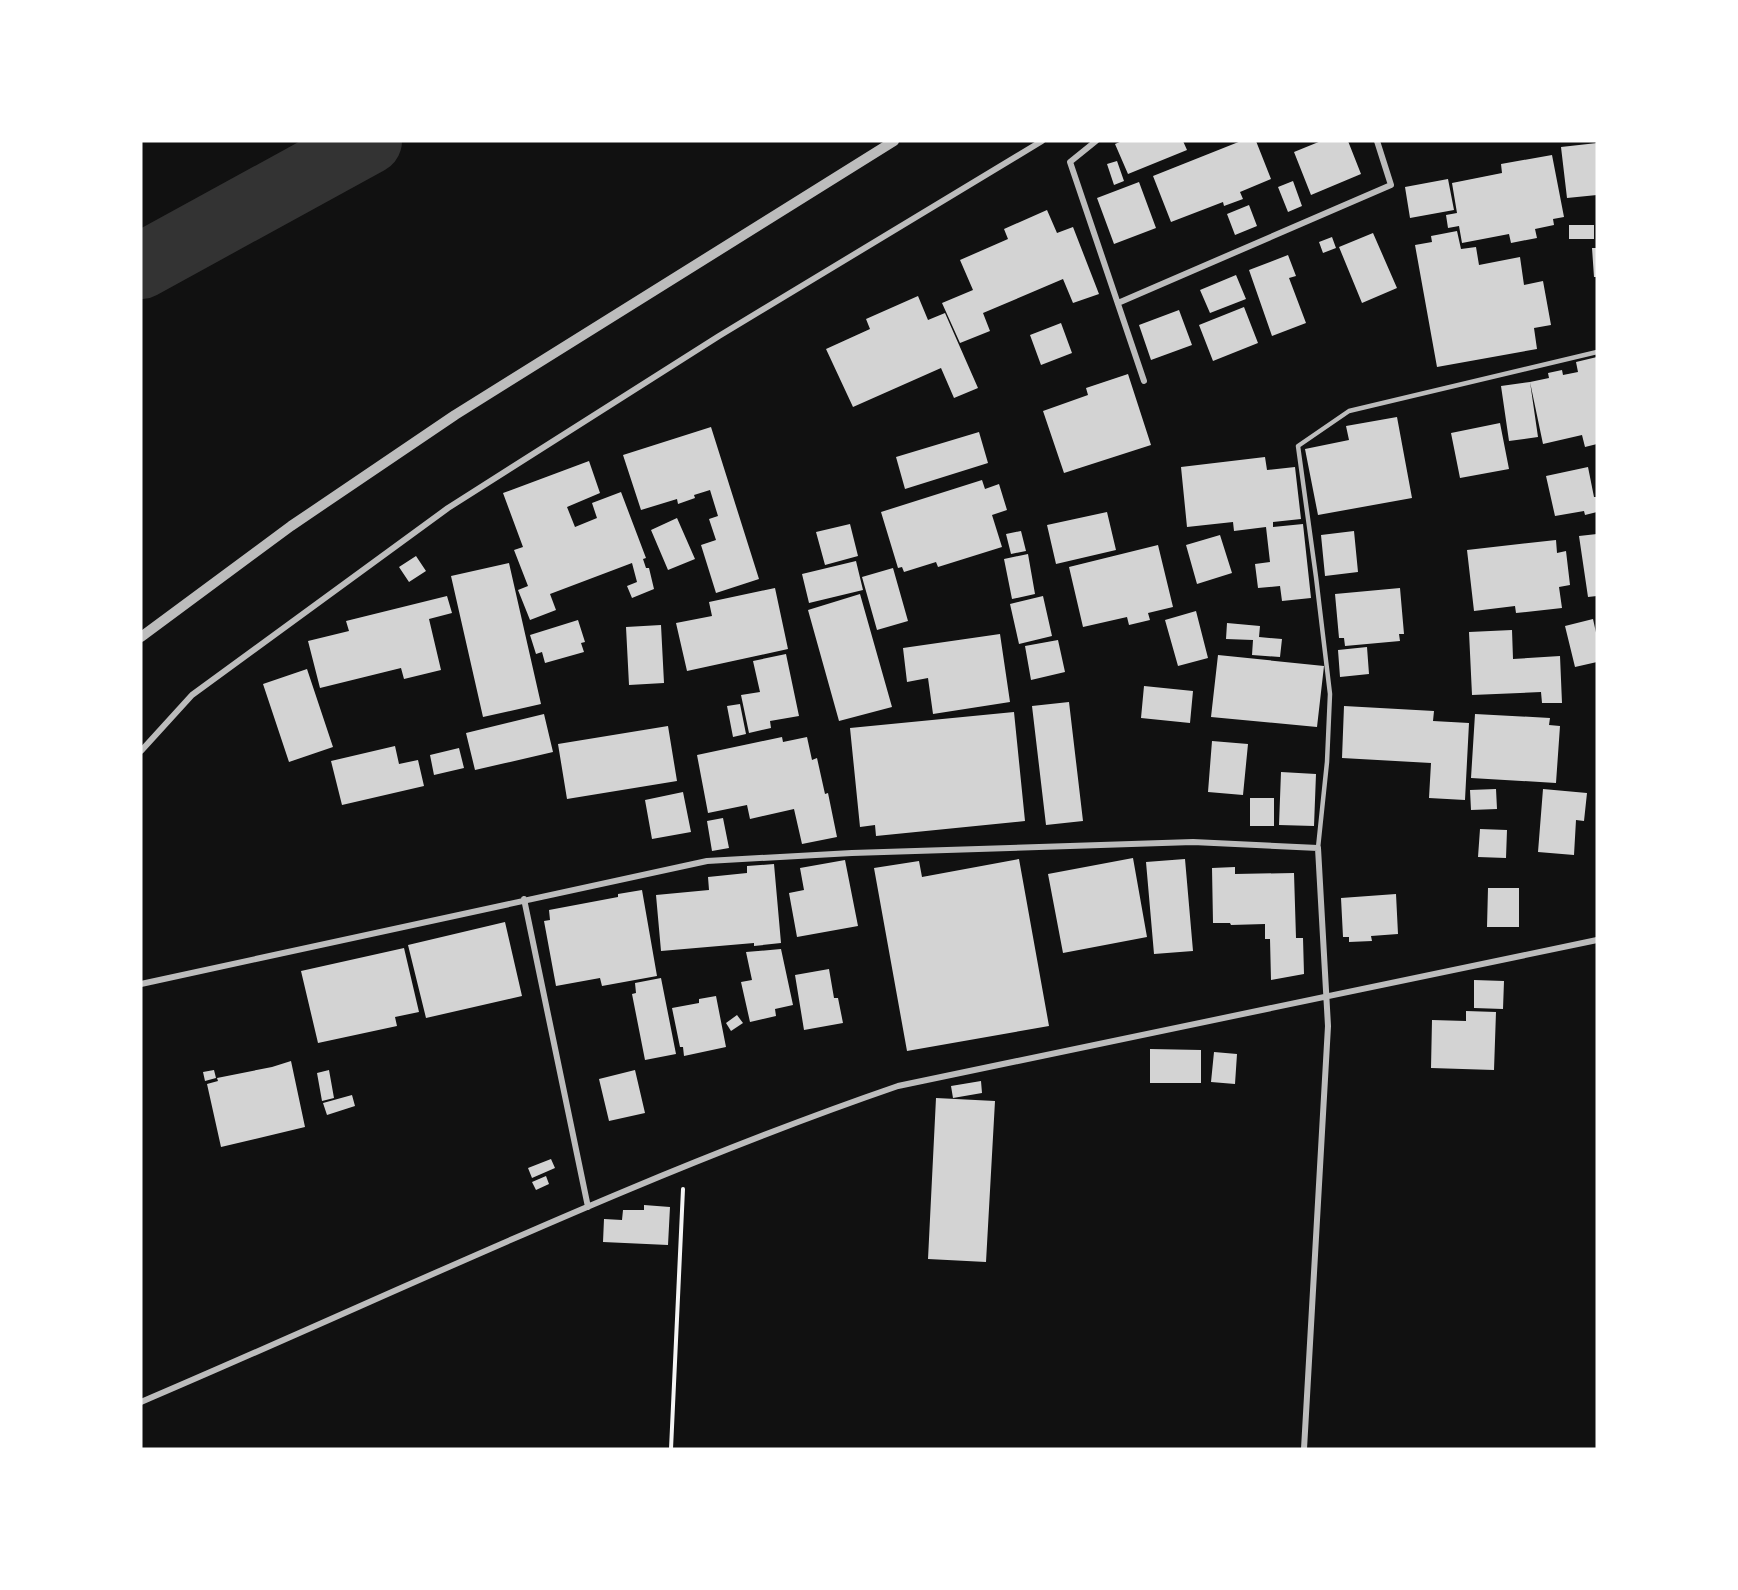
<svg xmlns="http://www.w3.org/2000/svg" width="1738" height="1590" font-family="'PT Sans Narrow',sans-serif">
<rect width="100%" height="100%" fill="#111"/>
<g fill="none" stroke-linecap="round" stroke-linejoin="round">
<!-- river -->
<path stroke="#333" stroke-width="66" d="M141,266L369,141"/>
</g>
<!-- building -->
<path fill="#d3d3d3" d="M1122,141H1183L1187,150L1128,174L1115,144Z
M1241,141H1256L1271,179L1240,192L1243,199L1224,206L1223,202L1171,222L1153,176Z
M1321,141H1348L1361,174L1311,195L1294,152Z
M1597,143V195L1567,198L1561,147Z
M1552,155L1564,217L1553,219L1554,225L1535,229L1537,238L1511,243L1509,234L1462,243L1459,226L1448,228L1446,215L1457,213L1452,183L1502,173L1501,164Z
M1117,161L1124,181L1114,185L1107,164Z
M1448,179L1454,210L1410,218L1405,187Z
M1293,181L1302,206L1288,212L1278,187Z
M1139,182L1156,228L1114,244L1097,198Z
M1249,205L1257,226L1235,235L1227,214Z
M1047,210L1057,233L1073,227L1099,294L1073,303L1063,279L983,313L990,331L960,343L942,303L973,290L960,260L1008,239L1004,229Z
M1569,225H1594V239H1569Z
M1457,231L1461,249L1476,247L1479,265L1520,257L1524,285L1543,281L1551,325L1534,328L1537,349L1437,367L1415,245L1432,242L1431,236Z
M1373,233L1397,288L1362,303L1339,247Z
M1332,237L1336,248L1323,253L1319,242Z
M1592,248H1597V277H1594Z
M1288,255L1296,276L1289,278L1306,323L1272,336L1249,270Z
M1236,275L1246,299L1210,313L1200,290Z
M918,296L928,320L945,313L978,388L954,398L941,368L853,407L826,349L870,329L866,319Z
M1244,307L1258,343L1213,361L1199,325Z
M1179,310L1192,345L1151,360L1139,325Z
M1061,323L1072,353L1041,365L1030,335Z
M1597,357V444L1585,447L1582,435L1543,444L1530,382L1549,378L1548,373L1562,370L1563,375L1578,372L1576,362Z
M1128,374L1151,445L1064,473L1043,411L1088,395L1086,388Z
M1530,382L1538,437L1509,441L1501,386Z
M1397,417L1412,498L1318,515L1305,449L1349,440L1346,426Z
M1500,423L1509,469L1460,478L1451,433Z
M711,427L759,579L716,593L701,545L716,540L709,519L718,516L710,490L694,495L695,498L678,504L677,499L641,510L623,455Z
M979,432L988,463L905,489L896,457Z
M1265,457L1267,470L1295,467L1301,519L1273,522V527L1303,524L1311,598L1282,601L1280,586L1258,588L1255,564L1270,562L1266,527L1234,531L1233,522L1187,527L1181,467Z
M589,461L600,493L567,507L575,527L597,518L592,503L621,492L646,558L643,559L646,568H649L654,589L632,598L627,586L637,582L632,563L550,594L556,610L530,620L518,590L528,586L514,550L523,547L503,493Z
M1588,467L1594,497H1597V512L1585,515L1584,511L1555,516L1546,476Z
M982,480L985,489L999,484L1007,510L992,515L1002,547L938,567L936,562L904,572L902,567L898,568L881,512Z
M1107,512L1116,550L1056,564L1047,525Z
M677,518L695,559L668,570L651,530Z
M850,524L858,556L825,565L816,532Z
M1021,531L1026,551L1011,554L1006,534Z
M1354,531L1358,572L1325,576L1321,535Z
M1597,534V596L1588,597L1579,536Z
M1220,535L1232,573L1197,584L1186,545Z
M1556,540L1557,553L1566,551L1570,585L1559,587L1562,608L1516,613L1515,606L1474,611L1467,550Z
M1158,545L1173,607L1148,613L1150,620L1129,625L1127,617L1083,627L1069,567Z
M1028,554L1035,594L1012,599L1004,559Z
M416,556L426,571L409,582L399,567Z
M856,561L863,590L809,603L802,574Z
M509,563L541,704L483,717L451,576Z
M893,568L908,621L877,630L862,577Z
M775,588L788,649L687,671L676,623L712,616L709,602Z
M1400,588L1404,634H1399L1400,641L1345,646L1344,638H1339L1335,594Z
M860,594L892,707L839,721L808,610Z
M447,596L452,613L429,619L441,670L404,679L401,668L320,688L308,641L349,631L346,621Z
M1043,596L1052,636L1019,644L1010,604Z
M1196,611L1208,658L1178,666L1165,620Z
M1593,619L1597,637V662L1575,667L1565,626Z
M578,620L585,642L581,643L584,652L545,663L542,652L536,654L530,635Z
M1227,623L1260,626L1259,637L1282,639L1280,657L1252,655L1253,640L1226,639Z
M661,625L664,683L629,685L626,627Z
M1512,630L1513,659L1560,656L1562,703H1542L1541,692L1472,695L1469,632Z
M1000,634L1010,702L933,714L928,678L907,682L903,648Z
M1058,640L1065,672L1031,680L1025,646Z
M1367,647L1369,674L1340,677L1338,650Z
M786,654L799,716L770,721L771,728L749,733L741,695L760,692L753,661Z
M1218,655L1324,666L1317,727L1211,717Z
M307,669L333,747L289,762L263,684Z
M1144,686L1193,691L1190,723L1141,718Z
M1069,702L1083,821L1046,825L1032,706Z
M740,704L746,734L733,737L727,706Z
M1344,706L1434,711L1433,721L1469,723L1465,800L1429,798L1431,763L1342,758Z
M1014,712L1025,821L876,836L875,825L860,827L850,728Z
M544,714L553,752L475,770L466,733Z
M1475,714L1550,718L1549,725L1560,726L1556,783L1471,778Z
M668,726L677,781L567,799L558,744Z
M782,737L783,742L807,737L812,760L817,758L825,794L828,793L837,837L802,844L794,809L750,819L747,805L708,813L697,755Z
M1212,741L1248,744L1243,795L1208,792Z
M395,746L399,764L418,760L424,786L342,805L331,761Z
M459,748L464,768L434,775L430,755Z
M1281,772L1316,774L1314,826L1279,825Z
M1496,789L1497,809L1471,810L1470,790Z
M1543,789L1587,793L1584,821L1576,820L1574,855L1538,852Z
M683,792L691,832L652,839L645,800Z
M1250,798H1274V826H1250Z
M723,818L729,848L712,851L707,821Z
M1480,829L1507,830L1506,858L1478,857Z
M1133,858L1147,937L1063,953L1048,874Z
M1019,859L1049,1026L907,1051L874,868L919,861L922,877Z
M1185,859L1193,951L1154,954L1146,862Z
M845,860L858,926L797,937L789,893L804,890L800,868Z
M774,864L781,943L754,946V943L661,951L656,895L709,890L708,877L747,873V866Z
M1235,867V874L1294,873L1296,938H1303L1304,974L1271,980L1270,939H1265V924L1231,925L1230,923H1213L1212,868Z
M1488,888H1519V927H1487Z
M642,890L657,976L602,986L600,978L556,986L544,921L550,920L549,910L618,897V894Z
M1396,894L1398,934L1371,936L1372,941L1349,942V937H1343L1341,898Z
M505,922L522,996L426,1018L408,945Z
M404,948L419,1012L395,1017L397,1026L318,1043L301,971Z
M781,949L793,1005L775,1009L776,1016L750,1022L741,982L752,980L746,952Z
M829,969L834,998H838L843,1023L804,1030L795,975Z
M661,978L676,1054L645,1060L632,994L636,993L635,983Z
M1474,980L1504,981L1503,1009L1474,1008Z
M716,996L726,1047L684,1056L683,1047H680L672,1008L699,1003V999Z
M1466,1011L1496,1012L1494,1070L1431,1068L1432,1020L1466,1021Z
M737,1015L743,1023L731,1031L726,1023Z
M1150,1049L1201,1050V1083H1150Z
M1214,1052L1237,1054L1235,1084L1211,1082Z
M291,1061L305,1127L221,1147L207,1084L218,1081L217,1078L272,1067Z
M214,1070L216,1078L205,1081L203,1072Z
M329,1070L334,1098L322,1101L317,1073Z
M635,1070L645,1113L609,1121L599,1079Z
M981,1081L982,1093L953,1098L951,1086Z
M352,1095L355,1106L327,1115L323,1103Z
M936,1098L995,1101L986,1262L928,1259Z
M551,1159L555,1168L532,1178L528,1168Z
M546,1176L549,1184L536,1190L532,1182Z
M644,1205L670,1207L668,1245L603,1242L604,1219L622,1220L623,1210H644Z"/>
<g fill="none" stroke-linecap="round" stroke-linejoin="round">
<!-- path -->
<path stroke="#f5f5f5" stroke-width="4" d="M671,1449L683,1189"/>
<!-- service -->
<path stroke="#bcbcbc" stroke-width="4.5" d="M1318,848L1327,762L1330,694L1316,577L1298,446L1349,411L1597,352"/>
<!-- minor -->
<path stroke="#bcbcbc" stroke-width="6" d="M1096,141L1070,162L1144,381
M1118,303L1391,185L1377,141
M141,751L192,695L448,508L719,336L1042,141
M524,899L588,1207
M141,984L707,861L852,853L1193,842L1318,848L1328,1026L1304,1449
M141,1402C392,1295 639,1175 898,1086L1597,940"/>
<!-- tertiary -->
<path stroke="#bcbcbc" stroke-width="10" d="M141,637L291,526L455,415L894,141"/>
</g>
<!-- border -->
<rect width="1738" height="1590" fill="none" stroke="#ffffff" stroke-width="285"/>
</svg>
